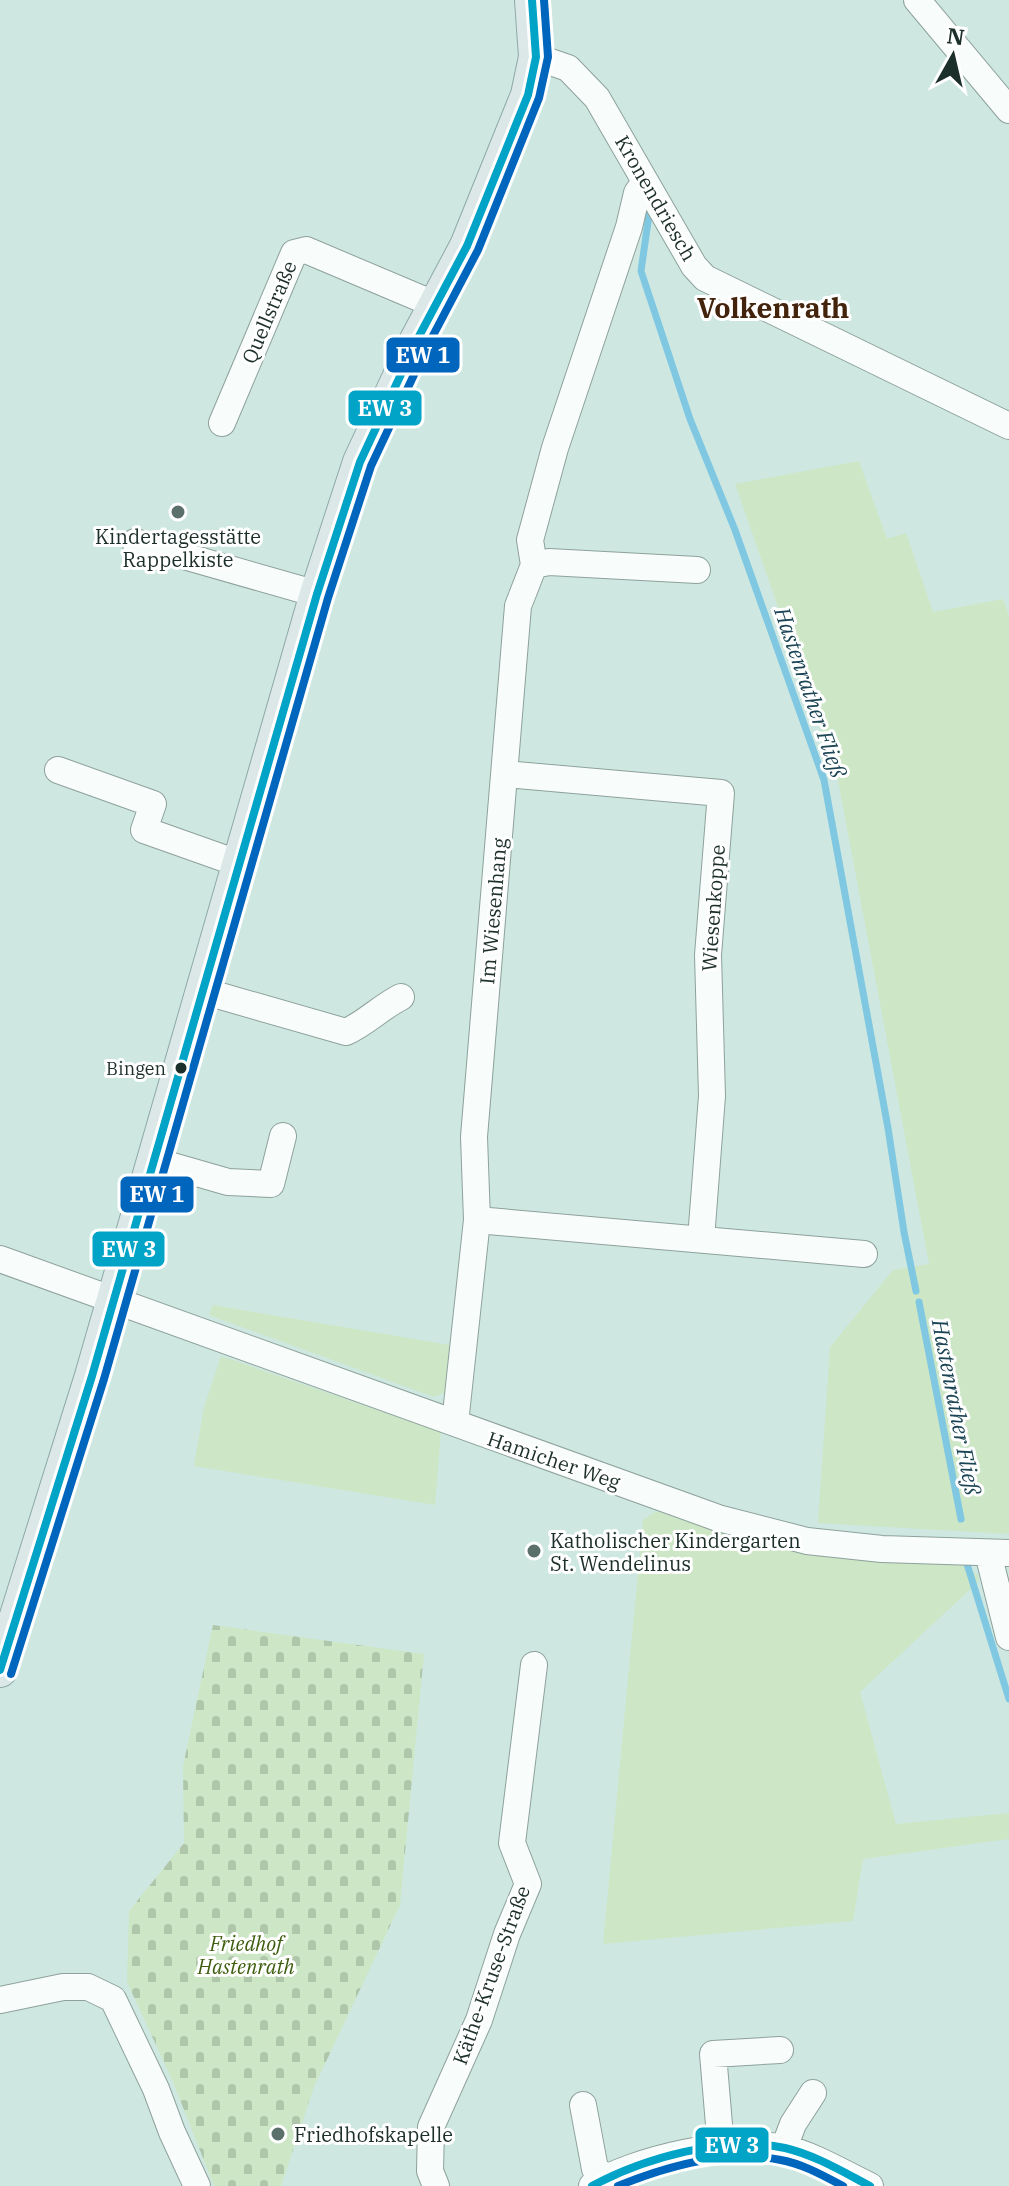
<svg xmlns="http://www.w3.org/2000/svg" width="1009" height="2186" font-family="'IBM Plex Serif',serif">
<defs>
<pattern id="cemetery-stones" width="16" height="16" patternUnits="userSpaceOnUse" patternTransform="scale(2)"><rect width="16" height="16" fill="#cce6c6"/><path d="M2 7V4a2 2 0 0 1 4 0v3zM10 15v-3a2 2 0 0 1 4 0v3z" fill="#afc6aa"/></pattern>
</defs>
<rect width="100%" height="100%" fill="#cee8e1"/>
<!-- green -->
<path fill="#cce6c6" d="M859,461L887,539L906,533L933,612L1003,599L1009,616V1534L818,1523L830,1347L893,1270L929,1264L837,775L735,484Z
M213,1305L450,1345L446,1392L434,1397L209,1315Z
M221,1356L441,1432L435,1505L194,1466L204,1407Z
M656,1511L714,1530L883,1562L961,1565L978,1575V1582L860,1692L896,1824L1009,1813V1839L863,1859L853,1921L603,1944L643,1520Z"/>
<!-- cemetery -->
<path fill="url(#cemetery-stones)" d="M213,1625L424,1654L400,1905L314,2087L281,2186H214L173,2082L127,1982L129,1911L184,1843L183,1766Z"/>
<g fill="none" stroke-linecap="round" stroke-linejoin="round">
<!-- stream -->
<path stroke="#80c8e2" stroke-width="7" d="M649,215L641,271L690,419L735,530L824,780L888,1128L904,1232L916,1291
M919,1302L961,1519
M967,1564L1009,1699"/>
<defs>
<path id="minor" d="M917,0L1009,110
M536,57L568,68L597,98L694,266L705,278L1009,426
M222,423L294,253L306,250L436,305
M135,542L317,594
M534,565L530,540L555,448L629,227L637,193L644,183
M58,770L153,804L144,830L240,864
M505,774L721,793L708,955L712,1096L701,1239
M203,991L346,1032C366,1023 381,1007 401,997
M155,1161L228,1182L271,1184L283,1136
M477,1220L864,1254
M0,1259L718,1518L807,1541L882,1549L1009,1553
M455,1423L477,1220L474,1137L518,606L534,565L549,562L697,570
M988,1553L1009,1637
M0,2000L63,1987H88L113,1999L156,2089L172,2132L197,2186
M583,2105L595,2169L606,2177
M721,2148L713,2054L780,2050
M784,2148L793,2124L813,2093
M436,2186L430,2171L431,2127L479,2020L507,1934L528,1884L512,1843L534,1665
M592,2186C634,2159 734,2137 784,2148C813,2155 843,2173 870,2186"/>
<path id="major" d="M0,1670L92,1376L317,594L360,462L417,340L467,246L528,95L536,57L532,0"/>
</defs>
<!-- minor casing -->
<use href="#minor" stroke="#8ea19c" stroke-width="28"/>
<!-- major casing -->
<use href="#major" stroke="#8da9a7" stroke-width="36"/>
<!-- minor -->
<use href="#minor" stroke="#f8fcfa" stroke-width="26"/>
<!-- major -->
<use href="#major" stroke="#dce8e8" stroke-width="34"/>
<defs>
<path id="bus-1" d="M0,1670L92,1376L317,594L360,462L417,340L467,246L528,95L536,57L532,0
M592,2186C644,2158 725,2135 785,2148C815,2155 843,2172 870,2186"/>
<path id="bus-2" d="M11,1674L104,1379L328,598L371,466L428,345L478,250L539,98L548,57L544,0
M618,2186C667,2166 728,2149 781,2160C803,2164 824,2176 843,2186"/>
</defs>
<!-- bus-1 casing -->
<use href="#bus-1" stroke="#fff" stroke-width="14"/>
<!-- bus-2 casing -->
<use href="#bus-2" stroke="#fff" stroke-width="14"/>
<!-- bus-1 -->
<use href="#bus-1" stroke="#01a3c6" stroke-width="8"/>
<!-- bus-2 -->
<use href="#bus-2" stroke="#0065bd" stroke-width="8"/>
</g>
<!-- markers -->
<g fill="#5b706b" stroke="#fff" stroke-width="3">
<circle cx="178" cy="512" r="8"/>
<circle cx="534" cy="1551" r="8"/>
<circle cx="278" cy="2134" r="8"/>
</g>
<circle fill="#1d2f2b" stroke="#fff" stroke-width="3" cx="181" cy="1068" r="7"/>
<g text-anchor="middle" dominant-baseline="central" stroke-width="6" stroke-linejoin="round" paint-order="stroke">
<!-- bus labels -->
<g font-size="18" fill="#1d2f2b" stroke="#fff" text-anchor="end">
<text x="166" y="1068">Bingen</text>
</g>
<!-- street labels -->
<g font-size="20" fill="#1d2f2b" stroke="#fff">
<text transform="translate(656 198) rotate(60)">Kronendriesch</text>
<text transform="translate(269 312) rotate(-67)">Quellstraße</text>
<text transform="translate(713 908) rotate(-86)">Wiesenkoppe</text>
<text transform="translate(493 911) rotate(-85)">Im Wiesenhang</text>
<text transform="translate(554 1460) rotate(19)">Hamicher Weg</text>
<text transform="translate(491 1975) rotate(-70)">Käthe-Kruse-Straße</text>
</g>
<!-- poi labels -->
<g font-size="20" fill="#1d2f2b" stroke="#fff" text-anchor="start">
<text x="178" y="536" text-anchor="middle">Kindertagesstätte<tspan x="178" dy="23">Rappelkiste</tspan></text>
<text x="550" y="1540">Katholischer Kindergarten<tspan x="550" dy="23">St. Wendelinus</tspan></text>
<text x="294" y="2134">Friedhofskapelle</text>
</g>
<!-- park labels -->
<g font-size="20" font-style="italic" fill="#3e5d0f" stroke="#fff">
<text x="246" y="1943">Friedhof<tspan x="246" dy="23">Hastenrath</tspan></text>
</g>
<!-- water labels -->
<g font-size="22" font-style="italic" fill="#1a4354" stroke="#fff">
<text transform="translate(811 692) rotate(71)">Hastenrather Fließ</text>
<text transform="translate(957 1407) rotate(79)">Hastenrather Fließ</text>
</g>
<!-- district labels -->
<g font-size="28" font-weight="bold" fill="#43230b" stroke="#fff">
<text x="773" y="307">Volkenrath</text>
</g>
</g>
<g stroke="#fff" stroke-width="3">
<rect x="385" y="336" width="76" height="38" rx="8" fill="#0065bd"/>
<rect x="347" y="389" width="76" height="38" rx="8" fill="#01a3c6"/>
<rect x="119" y="1175" width="76" height="39" rx="8" fill="#0065bd"/>
<rect x="91" y="1230" width="75" height="38" rx="8" fill="#01a3c6"/>
<rect x="694" y="2126" width="76" height="38" rx="8" fill="#01a3c6"/>
</g>
<g font-size="22" text-anchor="middle" font-weight="bold" fill="#fff">
<text x="423" y="363">EW 1</text>
<text x="385" y="416">EW 3</text>
<text x="157" y="1202">EW 1</text>
<text x="129" y="1257">EW 3</text>
<text x="732" y="2153">EW 3</text>
</g>
<!-- north arrow -->
<g transform="translate(953 56) rotate(8)" stroke="#ffffff" stroke-width="6" paint-order="stroke">
<path d="M0-6L14 30L0 20L-14 30Z" fill="#1d2f2b"/>
<text y="-12" font-size="22" font-weight="bold" text-anchor="middle" fill="#1d2f2b">N</text>
</g>
</svg>
